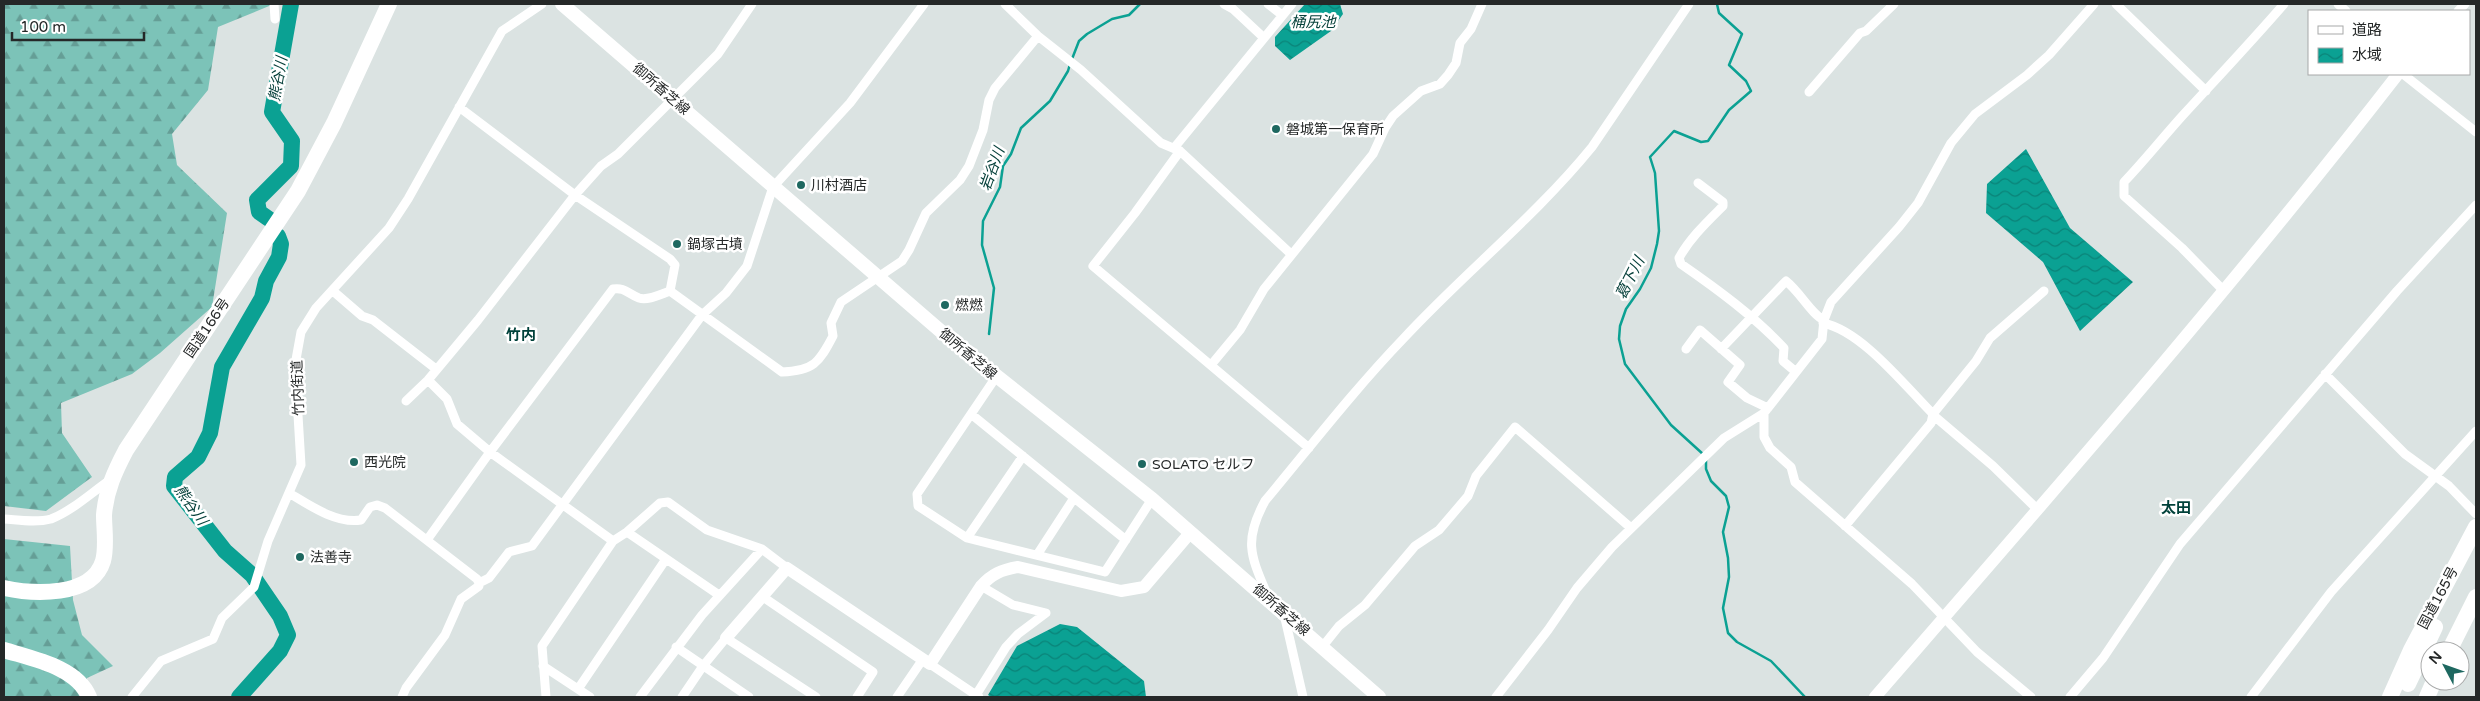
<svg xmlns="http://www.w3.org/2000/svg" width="2480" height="701" font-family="'Varela Round','Noto Sans JP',sans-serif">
<defs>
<pattern id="forest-firs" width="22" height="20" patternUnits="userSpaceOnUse" patternTransform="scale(1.25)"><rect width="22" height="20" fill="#7cc3b8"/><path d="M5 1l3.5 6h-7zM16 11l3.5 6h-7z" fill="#659e96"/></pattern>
<pattern id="water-waves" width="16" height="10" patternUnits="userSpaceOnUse" patternTransform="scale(1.25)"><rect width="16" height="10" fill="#0ba193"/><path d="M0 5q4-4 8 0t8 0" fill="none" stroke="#0b8378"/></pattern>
</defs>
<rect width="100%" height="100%" fill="#dbe3e2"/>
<!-- forest -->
<path fill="url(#forest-firs)" d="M4,4H274L218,27L208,90L172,134L177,165L227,213L212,307L160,353L132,374L61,403L62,433L92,477L46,511L4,506Z
M4,539L70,546L73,600L82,635L113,666L87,678L86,697H4Z"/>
<!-- water -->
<path fill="url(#water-waves)" d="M1305,4H1340L1343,14L1331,31L1290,60L1275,46V37Z
M2026,149L2070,228L2133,282L2080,331L2043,262L1986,213L1987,184Z
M1060,624L1077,627L1144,681L1146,697H991L988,695L1017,646Z"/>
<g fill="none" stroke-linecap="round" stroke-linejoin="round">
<!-- stream -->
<path stroke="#0ba193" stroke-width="2.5" d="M1072,59L1079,41L1087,34L1112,19L1129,15L1140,4
M989,334L994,288L982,245L983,221L1000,187L1003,166L1011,154L1021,128L1050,101L1068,71L1070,64
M1704,455L1671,425L1625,364L1619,339L1620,326L1626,309L1640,289L1651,268L1657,244L1659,231L1655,173L1650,157L1674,131L1701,142L1708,141L1729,110L1751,91L1746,81L1729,65L1742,34L1719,13L1717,4
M1706,460V469L1711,481L1726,496L1729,507L1723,532L1728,558L1729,577L1723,608L1728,633L1737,642L1771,661L1805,697"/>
<!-- river -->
<path stroke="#0ba193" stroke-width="16" d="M269,219L259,212L257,200L291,166L292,141L272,112L291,4
M239,697L280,651L288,635L280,616L252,575L225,551L174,486L175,477L198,457L210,433L222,367L262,298L266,281L279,257L281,244L278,236"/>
<!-- street -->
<path stroke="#fff" stroke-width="9" d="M274,4L275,19
M1005,4L1038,36L1081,70L1161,143L1180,151L1291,254
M1224,4L1233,9L1263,37
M1268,4L1282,15
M2116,4L2206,91
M2338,4L2346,11
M2458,11L2465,4
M2403,74L2476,132
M1809,92L1860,33L1866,31L1894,4
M459,107L575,195L670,259L675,265L670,291
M1174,148L1292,4
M1180,151L1135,213L1093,266L1309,448
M1698,183L1723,202V206C1707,222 1690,238 1679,258L1681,264C1717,289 1754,316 1784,348L1783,361L1796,372
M2223,290L2182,248L2124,196V182C2145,160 2164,136 2184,114C2218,77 2252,41 2284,4
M333,291L362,316L373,320L436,369
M1823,323C1862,331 1905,386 1933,414L1931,423L1845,526
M1686,349L1700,330L1740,365L1728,382L1747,398L1768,408
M1721,349L1786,281C1800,292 1812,315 1824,320
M1211,365L1240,330L1264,289L1373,154L1385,128L1393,116L1421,91L1440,84L1448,75L1456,63L1460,43L1471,29L1482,4
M2325,374L2405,454L2449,486L2476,514
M996,377L917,494L918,506L967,538L1105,572L1152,499
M428,380L447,399L457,424L490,452L613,541
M406,401L428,380L478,320L575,195L601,166L618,154L718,54L752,4
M1764,413V437L1770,448L1791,467L1795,482L1912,584L1977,652L2031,697
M971,414L1126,540
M1933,414L1976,361L1990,338L2044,291
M1933,415L1993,466L2038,510
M289,493C309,505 336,524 361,520L370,507L377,505L385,508L477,579L479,583
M4,519C19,520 36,523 51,519C72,511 91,493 110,480
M627,532L719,595
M967,538L1023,456
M427,540L490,452L613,289C625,287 628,294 639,298C648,301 661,294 670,291L782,372C813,371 819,363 833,336L831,323L841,302L902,261L909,250L926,213L960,180L969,166L983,130L989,100L995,88L1038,36
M1037,555L1074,498
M763,597L873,672L857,697
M1269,599C1252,558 1242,543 1265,501C1310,447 1354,390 1403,339C1464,273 1535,217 1592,147L1689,4
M1284,614L1303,697
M1323,646L1339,626L1365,605L1415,546L1439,530L1468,496L1476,476L1515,427L1631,528
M676,647L749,697
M930,664L979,697
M543,666L590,697
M578,689L666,559
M976,695L1006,647L1018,634L1046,613L1013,605L981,586
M132,697L161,661L213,639L222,618L254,587L268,541L301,465L295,365L301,332L316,308L389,228L408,199L502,31L542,4
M402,697L406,688L445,635L461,599L479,586V583L489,578L509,552L532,546L702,315L726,293L747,266L773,187L850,103L924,4
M546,697L542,646L613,541L627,532L660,503L668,502L707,530L762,549L787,568
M640,697L702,615L762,549
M682,697L703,666L726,638L816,697
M897,697L923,659
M1496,697L1548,630L1577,588L1612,547L1724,438L1764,413L1822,339L1824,320L1831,302L1899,227L1918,203L1951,143L1975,114L2027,75L2049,55L2094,4
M2070,697L2103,658L2180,544L2397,291L2476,205
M2251,697L2331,592L2476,431"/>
<!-- secondary -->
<path stroke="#fff" stroke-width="12" d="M726,638L787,568L930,664L981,586C992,574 1001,570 1018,567L1121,591L1144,587L1190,533
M1875,697C2053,492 2232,288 2398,74"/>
<!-- primary -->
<path stroke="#fff" stroke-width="14" d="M562,4L951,340L1152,499L1379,697"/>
<!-- highway -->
<path stroke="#fff" stroke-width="16" d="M4,588C32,594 92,598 103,561C107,547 104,529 104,515C106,490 115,471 126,450L298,191L334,123L389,4
M4,650C33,659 77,667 89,697
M2449,651L2476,597
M2408,684L2435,627
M2390,697L2411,650L2476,527
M2427,697L2434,681"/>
</g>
<!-- markers -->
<g fill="#1e6860" stroke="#fff" stroke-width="2">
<circle cx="1276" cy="129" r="5"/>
<circle cx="801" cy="185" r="5"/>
<circle cx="677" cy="244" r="5"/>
<circle cx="945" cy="305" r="5"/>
<circle cx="354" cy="462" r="5"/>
<circle cx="1142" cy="464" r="5"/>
<circle cx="300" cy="557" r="5"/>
</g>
<g text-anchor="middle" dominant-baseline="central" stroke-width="5" stroke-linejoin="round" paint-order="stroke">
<!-- street labels -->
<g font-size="14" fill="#252828" stroke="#fff">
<text transform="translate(661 89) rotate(41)">御所香芝線</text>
<text transform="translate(207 328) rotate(-56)">国道166号</text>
<text transform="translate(968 354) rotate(40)">御所香芝線</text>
<text transform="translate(298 388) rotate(-92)">竹内街道</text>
<text transform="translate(2438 598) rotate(-62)">国道165号</text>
<text transform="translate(1281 610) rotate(41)">御所香芝線</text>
</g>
<!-- poi labels -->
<g font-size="14" fill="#252828" stroke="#fff" text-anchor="start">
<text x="1286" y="129">磐城第一保育所</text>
<text x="811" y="185">川村酒店</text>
<text x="687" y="244">鍋塚古墳</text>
<text x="955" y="305">燃燃</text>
<text x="364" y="462">西光院</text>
<text x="1152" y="464">SOLATO セルフ</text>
<text x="310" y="557">法善寺</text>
</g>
<!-- water labels -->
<g font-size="15" font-style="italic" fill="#07413b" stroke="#fff">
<text x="1313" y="22">桶尻池</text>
<text transform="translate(278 79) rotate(-80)">熊谷川</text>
<text transform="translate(992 169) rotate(-70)">岩谷川</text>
<text transform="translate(1630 278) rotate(-63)">葛下川</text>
<text transform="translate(191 505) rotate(55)">熊谷川</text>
</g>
<!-- neighbourhood labels -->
<g font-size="15" font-weight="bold" fill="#00413a" stroke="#fff">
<text x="521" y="335">竹内</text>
<text x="2176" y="508">太田</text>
</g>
</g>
<!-- border -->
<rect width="2480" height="701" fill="none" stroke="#252828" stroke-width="10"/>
<!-- legend -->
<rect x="2308" y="10" width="162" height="65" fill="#ffffff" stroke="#a8a9a9"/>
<rect x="2318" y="26" width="25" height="8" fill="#ffffff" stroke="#a8a9a9"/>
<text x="2352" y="35" font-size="15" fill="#252828">道路</text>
<rect x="2318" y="48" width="25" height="15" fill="url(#water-waves)" stroke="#a8a9a9"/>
<text x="2352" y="60" font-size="15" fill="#252828">水域</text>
<!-- north arrow -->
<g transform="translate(2445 666) rotate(311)"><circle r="24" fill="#ffffff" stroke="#a8a9a9"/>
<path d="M0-4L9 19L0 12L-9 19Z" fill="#1e6860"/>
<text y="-8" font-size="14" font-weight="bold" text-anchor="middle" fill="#252828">N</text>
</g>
<!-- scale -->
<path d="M12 32v8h132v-8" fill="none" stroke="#252828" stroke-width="2.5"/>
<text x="20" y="32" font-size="15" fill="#252828" stroke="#ffffff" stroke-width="4" paint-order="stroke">100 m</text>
</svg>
